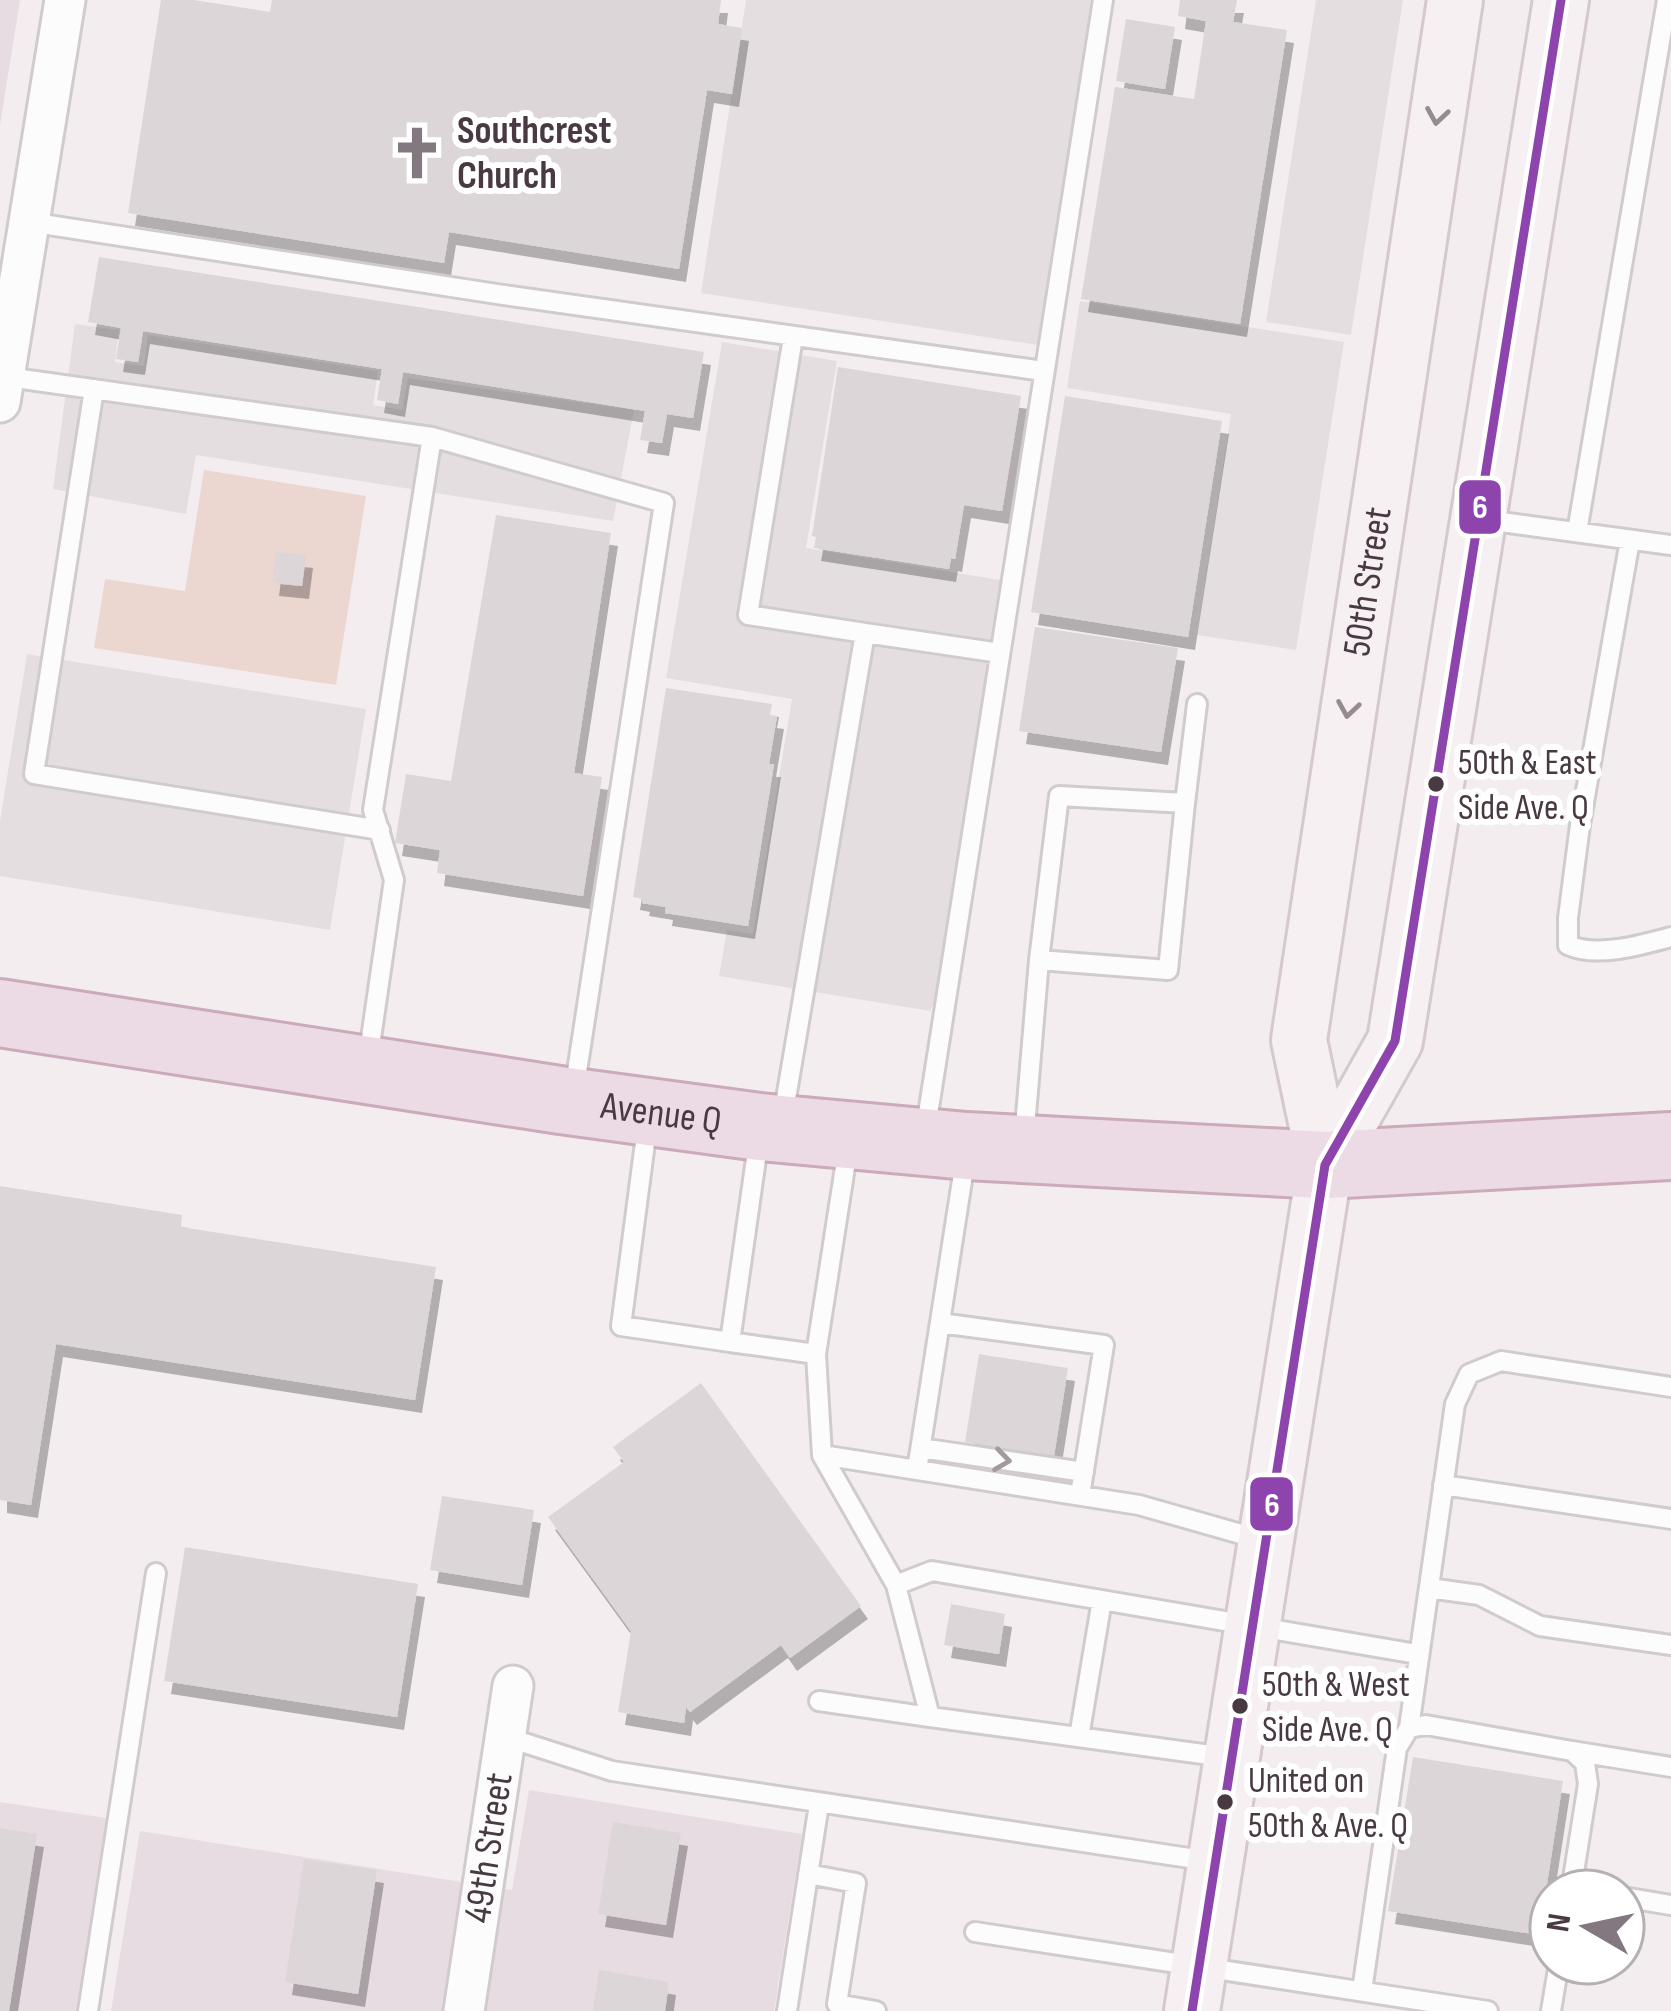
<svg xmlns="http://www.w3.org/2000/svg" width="1671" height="2011" font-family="'Sofia Sans Condensed',sans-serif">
<defs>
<filter id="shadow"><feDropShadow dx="7" dy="13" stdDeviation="0" flood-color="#0004"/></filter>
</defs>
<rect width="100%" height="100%" fill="#f3edf0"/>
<!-- residential -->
<path fill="#e7dce1" d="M0,0H20L0,125Z
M529,1790L802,1834L774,2011H111L140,1831L512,1890Z
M0,1802L106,1818L76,2011H0Z"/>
<!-- green -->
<path fill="#ecd6d0" d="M204,470L366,496L336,685L94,648L105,579L185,591Z"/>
<!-- parking -->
<path fill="#e5dee1" d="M746,0H1091L1038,345L701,293Z
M1316,0H1403L1351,335L1266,322Z
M1080,301L1344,342L1296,650L1197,635L1231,414L1067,388Z
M75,324L119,330L115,362L144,366L148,335L378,371L373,405L402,410L408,378L634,410L613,521L196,455L186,514L53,489Z
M722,342L837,361L806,548L1006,581L939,992L930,1011L719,976L727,930L753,934L792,699L666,678Z
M27,654L366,709L330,930L0,876V821Z"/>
<!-- building -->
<path fill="#dcd6d9" filter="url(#shadow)" d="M161,0H194L270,12L272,0H721L718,24L742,28L732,94L707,90L679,269L449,232L444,263L128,213Z
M1180,0H1237L1233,22L1287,30L1240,324L1081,299L1115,87L1194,99L1206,21L1178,16Z
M1126,19L1175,27L1165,89L1116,81Z
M99,257L704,352L693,418L667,414L662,443L640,440L645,411L403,372L398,404L377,400L382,369L143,331L138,362L116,359L121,328L88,322Z
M838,367L1021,396L1002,511L964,505L955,559L951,558L949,569L814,548L816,537L812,536Z
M1065,396L1222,421L1188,637L1031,612Z
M496,515L611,533L574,773L602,777L583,896L437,873L440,850L395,843L406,774L451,781Z
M276,552L306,555L302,586L272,583Z
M1035,627L1178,648L1161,752L1019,731Z
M666,688L772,704L770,715L777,716L769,764H774L748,926L665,913L666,907L642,903L643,899L633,897Z
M0,1186L182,1215L181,1227L436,1267L415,1400L56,1344L31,1505L0,1500Z
M979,1354L1068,1368L1054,1456L965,1442Z
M701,1383L861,1606L790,1658L781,1645L690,1712L686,1707L684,1723L618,1712L631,1631L548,1517L624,1462L613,1447Z
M442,1496L534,1510L522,1585L430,1570Z
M185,1547L418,1584L397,1717L164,1681Z
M951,1604L1005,1614L999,1654L944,1645Z
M1413,1757L1563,1781L1539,1935L1388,1911Z
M613,1822L681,1833L666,1925L598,1914Z
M0,1828L37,1834L9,2011H0Z
M304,1859L377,1870L358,1994L285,1982Z
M599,1970L669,1982L665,2011H593Z"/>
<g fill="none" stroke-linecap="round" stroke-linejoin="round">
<defs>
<path id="lane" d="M29,222L497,294L1043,371
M0,376L432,437L373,810L394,880L368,1059
M94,389L34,774L380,830
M432,437L664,503L574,1091
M1486,520L1671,545
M1577,532L1667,0
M1630,540L1580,825L1568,918V945C1596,958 1642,945 1671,937
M865,633L1000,653
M1185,803L1197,704
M783,1116L865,633L748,615L793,337
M648,1120L621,1326L730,1342L759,1138
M925,1133L1103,0
M1024,1139L1039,960L1059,796L1185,803L1168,970L1039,960
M940,1323L1104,1345L1080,1495
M730,1342L816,1354L848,1148
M816,1354L822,1455L896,1585L930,1717L1225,1757
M921,1448L1084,1472
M822,1455L1139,1505L1262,1540
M917,1470L966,1155
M1443,1485L1671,1519
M896,1585L932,1571L1417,1654
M1429,1588L1479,1595L1540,1626L1671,1645
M819,1701L930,1717
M1409,1728L1455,1404L1469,1374L1501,1361L1671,1387
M506,1737L612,1771L1209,1861
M1079,1737L1102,1600
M1572,1751L1671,1767
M808,1874L856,1883L837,2004L876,2011
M1623,1897L1671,1905
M975,1932L1488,2011
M1362,1991L1397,1748L1409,1728L1426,1725L1572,1751L1585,1763L1588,1784L1571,1891
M88,2011L156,1573
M787,2011L819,1804
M1551,2011L1559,1963"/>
<g id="street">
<path d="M0,402L65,0"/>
<path id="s1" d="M464,2011L513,1686"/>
</g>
<g id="secondary">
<path id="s2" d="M1325,1165L1299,1040L1455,0"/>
<path d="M1192,2011L1325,1165L1395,1041L1561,0"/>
</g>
<g id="highway">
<path id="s3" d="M0,1013L560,1100L760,1127L967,1146L1325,1165L1671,1146"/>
</g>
</defs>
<!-- lane casing -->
<use href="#lane" stroke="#d1cbce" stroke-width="24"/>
<!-- street casing -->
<use href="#street" stroke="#d1cbce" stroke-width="45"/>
<!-- secondary casing -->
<use href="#secondary" stroke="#d5c8ce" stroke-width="60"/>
<!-- highway casing -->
<use href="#highway" stroke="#caaabb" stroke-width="72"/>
<!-- lane -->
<use href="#lane" stroke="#fdfcfd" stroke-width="18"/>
<!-- street -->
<use href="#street" stroke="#fdfcfd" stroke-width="39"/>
<!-- secondary -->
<use href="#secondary" stroke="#f7f0f3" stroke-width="54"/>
<!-- highway -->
<use href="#highway" stroke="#ecdbe4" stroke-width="66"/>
<defs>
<path id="bus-1" d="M1192,2011L1325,1165L1395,1041L1561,0"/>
</defs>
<!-- bus-1 casing -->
<use href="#bus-1" stroke="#fff" stroke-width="18"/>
<!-- bus-1 -->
<use href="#bus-1" stroke="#8e44ad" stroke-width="9"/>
</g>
<!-- one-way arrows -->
<defs><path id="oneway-chevron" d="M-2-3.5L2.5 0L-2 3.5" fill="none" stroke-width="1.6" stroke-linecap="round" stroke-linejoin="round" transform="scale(3)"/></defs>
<g stroke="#978b92">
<use href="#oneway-chevron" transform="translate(1437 116) rotate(99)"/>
<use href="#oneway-chevron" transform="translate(1348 709) rotate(99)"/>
</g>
<use stroke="#a39aa0" href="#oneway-chevron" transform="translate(1002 1460) rotate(8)"/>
<!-- icons -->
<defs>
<symbol id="church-bare" viewBox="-9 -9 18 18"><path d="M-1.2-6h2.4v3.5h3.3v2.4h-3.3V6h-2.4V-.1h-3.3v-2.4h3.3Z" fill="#847880" stroke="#fff" stroke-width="2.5" paint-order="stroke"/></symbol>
</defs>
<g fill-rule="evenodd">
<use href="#church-bare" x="379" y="115" width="76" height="76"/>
</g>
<!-- markers -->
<g fill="#493943" stroke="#fff" stroke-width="4.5">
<circle cx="1436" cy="784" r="10"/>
<circle cx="1240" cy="1706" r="10"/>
<circle cx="1225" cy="1802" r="10"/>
</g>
<g text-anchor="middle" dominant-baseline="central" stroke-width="12" stroke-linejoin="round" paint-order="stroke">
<!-- bus labels -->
<g font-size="36" fill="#493943" stroke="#fff" text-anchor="start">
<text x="1458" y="763">50th &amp; East<tspan x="1458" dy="45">Side Ave. Q</tspan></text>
<text x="1262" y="1685">50th &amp; West<tspan x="1262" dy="45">Side Ave. Q</tspan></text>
<text x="1248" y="1781">United on<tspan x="1248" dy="45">50th &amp; Ave. Q</tspan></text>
</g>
<!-- poi labels -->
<g font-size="39" font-weight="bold" fill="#493943" stroke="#fff" text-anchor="start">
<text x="457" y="131">Southcrest<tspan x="457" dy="45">Church</tspan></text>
</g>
<!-- street labels -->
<g font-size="39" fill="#493943" stroke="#fff">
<text stroke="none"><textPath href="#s2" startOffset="591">50th Street</textPath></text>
<text stroke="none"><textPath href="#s3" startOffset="669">Avenue Q</textPath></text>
<text stroke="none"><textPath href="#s1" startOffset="165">49th Street</textPath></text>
</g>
</g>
<g stroke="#fff" stroke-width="4.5">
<rect x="1457" y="478" width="46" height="58" rx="12" fill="#8e44ad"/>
<rect x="1248" y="1475" width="47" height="58" rx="12" fill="#8e44ad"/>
</g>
<g font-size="33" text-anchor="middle" font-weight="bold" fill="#fff">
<text x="1480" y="518">6</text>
<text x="1272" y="1516">6</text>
</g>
<!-- north arrow -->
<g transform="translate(1587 1927) rotate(279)"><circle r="57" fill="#ffffff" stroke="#b6b0b4" stroke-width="3"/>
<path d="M0-9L21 45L0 30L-21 45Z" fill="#847880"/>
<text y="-18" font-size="33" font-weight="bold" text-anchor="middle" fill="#493943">N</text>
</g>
</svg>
